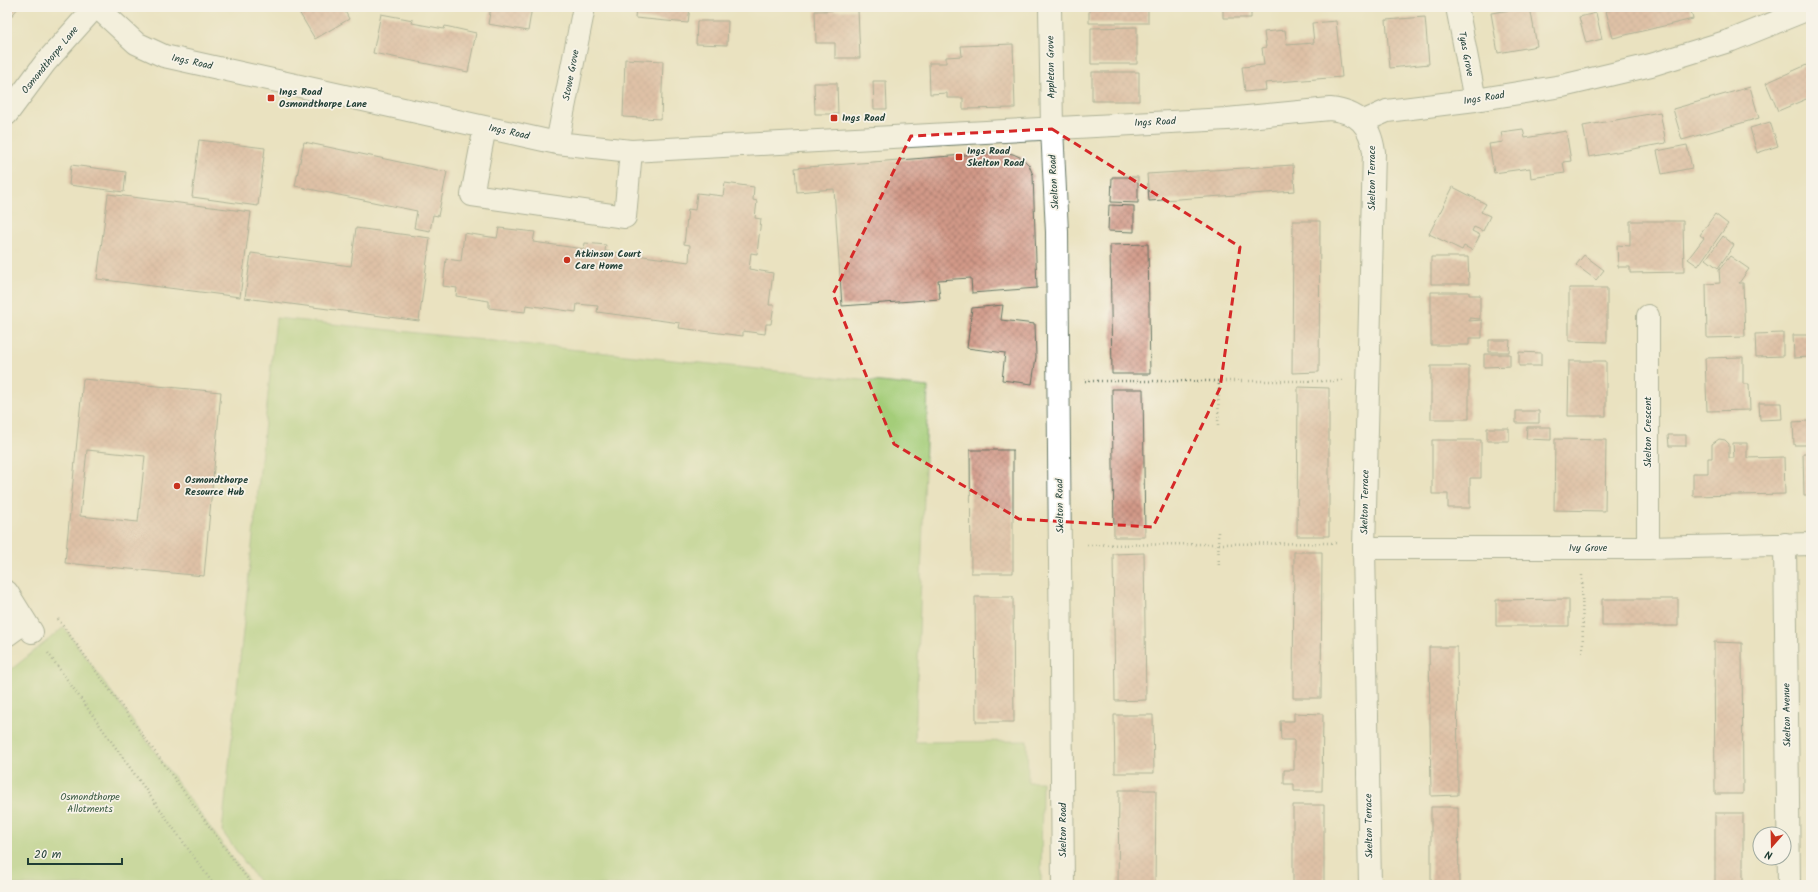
<svg xmlns="http://www.w3.org/2000/svg" width="1818" height="892" font-family="Kalam,sans-serif">
<defs>
<pattern id="building-cross-hatch" width="8" height="8" patternUnits="userSpaceOnUse"><rect width="8" height="8" fill="#d29988"/><path d="M0 0l8 8M0 8l8-8" fill="none" stroke="#aa7e70"/></pattern>
</defs>
<rect width="100%" height="100%" fill="#f7f3e8"/>
<filter id="ink" filterUnits="userSpaceOnUse"><feTurbulence type="fractalNoise" baseFrequency=".025" numOctaves="2"/><feDisplacementMap in="SourceGraphic" scale="8" xChannelSelector="R" yChannelSelector="G"/><feConvolveMatrix kernelMatrix="1 2 1 2 8 2 1 2 1" color-interpolation-filters="sRGB"/></filter>
<filter id="wash" filterUnits="userSpaceOnUse"><feTurbulence type="fractalNoise" baseFrequency=".012" numOctaves="4" result="noise"/><feDisplacementMap in="SourceGraphic" scale="16" xChannelSelector="R" yChannelSelector="G"/><feGaussianBlur stdDeviation="0.9" result="paint"/><feColorMatrix in="noise" values="0 0 0 0 0 0 0 0 0 0 0 0 0 0 0 0 0 1.4 0 .05"/><feComposite in="paint" operator="in"/></filter>
<g filter="url(#wash)">
<rect width="100%" height="100%" fill="#eae2c0"/>
<!-- green -->
<path fill="#a4cd79" stroke="#628556" d="M276,318L928,387L915,742L1027,741L1028,782H1042L1041,885H261L222,831Z
M64,627L252,885H7V673Z"/>
<g id="blocks">
<!-- building -->
<path fill="url(#building-cross-hatch)" fill-rule="evenodd" d="M7,7H19L9,19L7,18Z
M296,7H343L349,19L315,39Z
M491,7H532L528,31L488,24Z
M636,7H690L688,23L635,18Z
M1089,7H1148V23H1089Z
M1223,7H1251V18H1223Z
M1530,7L1537,46L1498,53L1491,13Z
M1621,7H1690L1693,19L1613,38L1606,11Z
M858,10L860,58H835V43H816L815,11Z
M1596,13L1602,39L1586,43L1579,17Z
M381,14L413,20L412,23L444,29L445,26L476,33L468,72L373,53Z
M1425,17L1429,64L1390,68L1386,20Z
M697,21H728L727,45L696,44Z
M1336,21L1342,77L1265,83L1266,90L1245,92L1242,67L1264,65L1262,48L1266,47L1264,32L1285,30L1287,45L1314,43L1312,23Z
M1137,27V64H1091V28Z
M1013,44L1015,108L963,109V98H947V93L930,94L929,63H946V57L962,56L961,46Z
M625,59L663,61L661,119L623,117Z
M1811,63V97L1778,111L1766,83Z
M1092,72H1139V101H1092Z
M873,81H886L887,109H874Z
M814,83H837L838,114H815Z
M1750,87L1759,118L1682,140L1673,109Z
M1660,112L1666,143L1589,157L1583,126Z
M1770,122L1778,146L1757,153L1750,128Z
M1523,129L1525,138L1566,131L1571,161L1563,162L1565,173L1531,178L1530,168L1494,173L1489,144L1503,142L1501,132Z
M199,140L265,148L258,206L192,197Z
M304,142L447,172L438,216L433,215L430,231L414,228L417,211L295,186Z
M1687,145L1692,168L1662,174L1657,151Z
M1003,152L1013,154L1022,158L1029,165L1033,175L1037,288L972,293L971,278L938,280L940,299L842,306L834,189L797,192L795,168Z
M71,165L126,172L124,192L69,185Z
M1293,165L1295,191L1149,201L1147,174Z
M1112,177H1138V203L1111,202Z
M725,183L754,187L753,200L757,201L755,218L761,219L757,254L751,253L749,269L773,273L769,305H774L771,324H766L765,334L743,331V336L679,328L680,323L597,312L598,306L577,304L576,312L526,305L525,312L489,308V301L456,296L457,288L443,286L446,259L461,261L464,233L497,238L499,228L535,232L533,242L584,249L585,243L606,245L605,251L689,262L690,245L684,244L688,209L695,210L697,193L723,196Z
M1453,187L1486,204L1481,212L1490,216L1483,231L1474,227L1472,231L1480,235L1472,250L1464,246L1462,250L1429,234Z
M108,194L251,212L240,297L97,279Z
M1109,205L1134,206V232L1108,231Z
M1715,214L1728,224L1698,266L1688,259L1704,238L1700,235Z
M1293,221H1320L1319,372L1292,373Z
M1630,221H1683L1684,272L1630,273V267H1618L1617,245L1630,246Z
M356,228L430,238L419,321L245,298L251,253L351,266Z
M1723,236L1734,245L1718,268L1706,259Z
M1148,244L1150,374H1112L1110,245Z
M1584,255L1604,270L1596,280L1576,265Z
M1730,256L1749,269L1739,283H1743L1745,337L1707,338L1706,284L1720,283L1719,270Z
M1431,257H1468L1469,284H1431Z
M1569,288H1607V342L1569,341Z
M1431,292H1469V295H1480V319L1469,318V321L1482,320V338H1469V345H1431Z
M1003,305L1001,320L1035,324L1036,357L1032,384L1002,380L1005,353L967,348L972,308Z
M1783,333V356L1756,357L1755,334Z
M1793,335H1811V357L1794,358Z
M1489,340H1510L1509,352H1489Z
M1519,352L1541,353V366H1519Z
M1484,354H1510V366L1484,367Z
M1743,357V384H1749L1750,410L1707,411L1705,358Z
M1569,361H1606V416H1568Z
M1431,366H1469V419H1431Z
M83,379L221,392L204,576L65,563ZM87,450L145,456L138,522L80,516Z
M1298,387L1329,388V536H1297Z
M1112,389H1143L1145,537H1114Z
M1759,403H1781L1782,419L1760,420Z
M1516,411H1539V423H1516Z
M1808,421L1809,445H1794L1793,422Z
M1527,427H1551V440L1526,439Z
M1487,428H1509V441H1487Z
M1668,435H1686V446H1669Z
M1555,439L1606,440L1605,511L1554,510Z
M1719,439L1725,440L1729,444V458H1734L1733,443H1747V458L1784,457L1785,494L1693,496V473H1708V458H1712V444Z
M1432,440H1481V478H1470V508H1448V494H1432Z
M970,450H1013V573H971Z
M1803,453H1811V495H1804Z
M1294,552H1322L1321,698H1293Z
M1144,553L1146,700L1115,701L1113,554Z
M975,597H1013L1014,722H976Z
M1569,599V626H1496V600Z
M1602,599H1678V626H1602Z
M1714,642L1742,643L1743,794H1715Z
M1429,647H1457L1458,795L1431,796Z
M1294,713L1323,714L1322,791H1294V784H1284V770H1294V740H1281L1280,721H1294Z
M1114,715H1153L1154,773H1115Z
M1119,790H1156L1155,885H1118Z
M1293,805H1324V885H1293Z
M1431,807H1458L1459,885H1431Z
M1715,813H1743V885H1715Z"/>
</g>
</g>
<g filter="url(#ink)">
<use href="#blocks" fill-opacity="0" stroke="#667765" stroke-width="1"/>
<g fill="none" stroke-linecap="round" stroke-linejoin="round">
<defs>
<path id="minor" d="M97,7L136,43L164,56L557,143L631,151L1227,119L1330,109C1358,112 1370,124 1374,152L1364,548L1370,885
M1050,7L1052,128L1057,232L1063,885
M1457,7L1475,100
M7,114L45,63L95,7
M1362,122L1387,111L1475,100L1562,86L1651,65L1732,40L1811,8
M485,127L472,195L625,217L631,151
M557,143L584,7
M1648,316V548
M1785,544L1789,885
M1364,548H1648L1811,544
M7,592L32,632
M7,635L25,622"/>
</defs>
<!-- minor casing -->
<use href="#minor" stroke="#667765" stroke-width="24"/>
<!-- path -->
<path stroke="#667765" stroke-width="2.5" stroke-dasharray="1 3" stroke-linecap="butt" d="M1085,381H1342
M1218,425L1219,381
M1218,532L1219,571
M1087,545L1336,543
M1582,575L1583,655
M58,619L252,885
M48,653L214,885"/>
<!-- minor -->
<use href="#minor" stroke="#fff" stroke-width="22"/>
</g>
</g>
<!-- marked area -->
<path d="M0 0H1818V892H0ZM1052,129L1240,247L1220,388L1153,527L1019,519L894,444L833,294L911,136Z" fill="#eae2c0" fill-opacity=".55" fill-rule="evenodd"/>
<path fill="none" stroke="#d62828" stroke-width="3" stroke-dasharray="8 5" stroke-linejoin="round" d="M1052,129L1240,247L1220,388L1153,527L1019,519L894,444L833,294L911,136Z"/>
<!-- markers -->
<g fill="#c8321e" stroke="#f7f3e8" stroke-width="1.5">
<rect x="267" y="94" width="8" height="8" rx="2"/>
<rect x="830" y="114" width="8" height="8" rx="2"/>
<rect x="955" y="153" width="8" height="8" rx="2"/>
<circle cx="567" cy="260" r="4"/>
<circle cx="177" cy="486" r="4"/>
</g>
<g text-anchor="middle" dominant-baseline="central" stroke-width="3.5" stroke-linejoin="round" paint-order="stroke">
<!-- street labels -->
<g font-size="10" fill="#1f3d34" stroke="#f7f3e8">
<text transform="translate(1466 54) rotate(79)">Tyas Grove</text>
<text transform="translate(50 60) rotate(-51)">Osmondthorpe Lane</text>
<text transform="translate(192 62) rotate(12)">Ings Road</text>
<text transform="translate(1051 67) rotate(-91)">Appleton Grove</text>
<text transform="translate(571 75) rotate(-79)">Stowe Grove</text>
<text transform="translate(1484 98) rotate(-9)">Ings Road</text>
<text transform="translate(1155 122) rotate(-3)">Ings Road</text>
<text transform="translate(509 132) rotate(12)">Ings Road</text>
<text transform="translate(1372 178) rotate(-90)">Skelton Terrace</text>
<text transform="translate(1054 182) rotate(-93)">Skelton Road</text>
<text transform="translate(1648 432) rotate(-90)">Skelton Crescent</text>
<text transform="translate(1365 502) rotate(-89)">Skelton Terrace</text>
<text transform="translate(1060 506) rotate(-91)">Skelton Road</text>
<text x="1588" y="548">Ivy Grove</text>
<text transform="translate(1787 715) rotate(-91)">Skelton Avenue</text>
<text transform="translate(1369 826) rotate(-91)">Skelton Terrace</text>
<text transform="translate(1063 830) rotate(-90)">Skelton Road</text>
</g>
<!-- poi labels -->
<g font-size="10" font-weight="bold" fill="#1f3d34" stroke="#f7f3e8" text-anchor="start">
<text x="279" y="92">Ings Road<tspan x="279" dy="12">Osmondthorpe Lane</tspan></text>
<text x="842" y="118">Ings Road</text>
<text x="967" y="151">Ings Road<tspan x="967" dy="12">Skelton Road</tspan></text>
<text x="575" y="254">Atkinson Court<tspan x="575" dy="12">Care Home</tspan></text>
<text x="185" y="480">Osmondthorpe<tspan x="185" dy="12">Resource Hub</tspan></text>
</g>
<!-- park labels -->
<g font-size="10" fill="#3a5a42" stroke="#f7f3e8">
<text x="90" y="797">Osmondthorpe<tspan x="90" dy="12">Allotments</tspan></text>
</g>
</g>
<!-- margin -->
<rect width="1818" height="892" fill="none" stroke="#f7f3e8" stroke-width="24"/>
<!-- north arrow -->
<g transform="translate(1772 846) rotate(200)"><circle r="19" fill="#f7f3e8" stroke="#a1aaa0"/>
<path d="M0-3L7 15L0 10L-7 15Z" fill="#c8321e"/>
<text y="-6" font-size="11" font-weight="bold" text-anchor="middle" fill="#1f3d34">N</text>
</g>
<!-- scale -->
<path d="M28 858v6h94v-6" fill="none" stroke="#1f3d34" stroke-width="2"/>
<text x="34" y="858" font-size="12" fill="#1f3d34" stroke="#f7f3e8" stroke-width="3" paint-order="stroke">20 m</text>
</svg>
